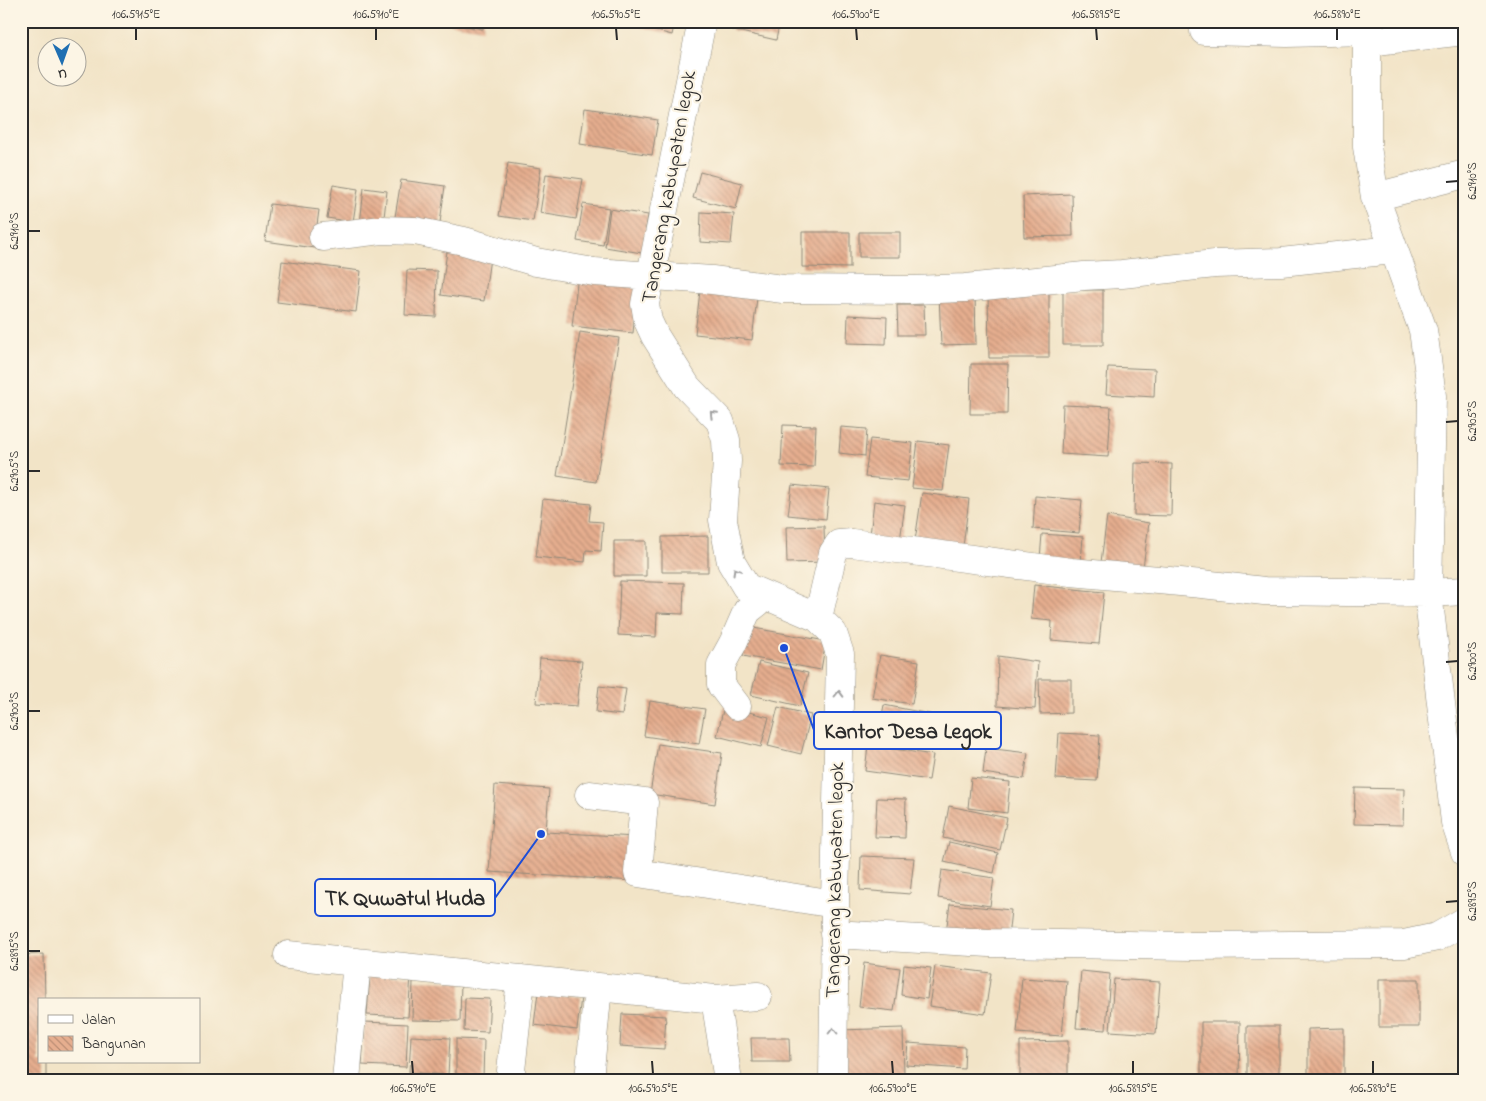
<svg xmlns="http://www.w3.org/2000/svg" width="1486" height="1101" font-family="'Indie Flower',sans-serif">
<defs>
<pattern id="building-back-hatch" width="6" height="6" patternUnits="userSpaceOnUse" patternTransform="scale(1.25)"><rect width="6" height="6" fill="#e6ae8f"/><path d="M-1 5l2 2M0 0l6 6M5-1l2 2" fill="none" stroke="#bb8e75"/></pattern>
</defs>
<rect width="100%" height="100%" fill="#fcf5e5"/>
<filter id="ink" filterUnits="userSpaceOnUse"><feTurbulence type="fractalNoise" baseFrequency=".02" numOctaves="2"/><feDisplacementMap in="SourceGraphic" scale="10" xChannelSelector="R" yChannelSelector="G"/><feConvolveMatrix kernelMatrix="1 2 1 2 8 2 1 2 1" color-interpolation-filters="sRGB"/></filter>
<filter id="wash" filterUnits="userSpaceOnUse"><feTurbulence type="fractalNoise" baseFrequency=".0096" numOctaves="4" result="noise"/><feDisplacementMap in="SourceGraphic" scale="20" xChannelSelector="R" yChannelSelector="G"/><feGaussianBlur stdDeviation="1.12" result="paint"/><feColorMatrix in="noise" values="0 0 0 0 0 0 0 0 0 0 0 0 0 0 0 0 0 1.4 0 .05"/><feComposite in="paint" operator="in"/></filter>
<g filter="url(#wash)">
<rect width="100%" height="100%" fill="#f2e4c7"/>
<g id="blocks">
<!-- building -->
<path fill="url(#building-back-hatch)" d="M444,21H484L483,29L444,23Z
M639,21H675L672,35L638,26Z
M734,21H780L776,40L732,30Z
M585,109L658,120L652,155L580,144Z
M508,163L541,168L533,221L499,216Z
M700,172L742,183L736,209L693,198Z
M546,174L583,179L576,219L540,213Z
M401,180L445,186L439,230L394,223Z
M333,185L358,189L353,222L327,218Z
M364,188L387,191L383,226L360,224Z
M1072,194L1073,236L1024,237L1023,196Z
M270,204L319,210L314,248L265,241Z
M583,204L609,208L603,245L577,241Z
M610,209L648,215L642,253L605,247Z
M701,212L734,214L731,244L700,242Z
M802,232H850V268L802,267Z
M859,232H900V257H859Z
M447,251L490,258L484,301L441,295Z
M282,261L361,271L356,312L277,302Z
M407,270L437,271L436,317L405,315Z
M578,275L638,282L633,333L572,326Z
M1049,289V358H989L988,290Z
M1063,290H1103V345H1063Z
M700,291L757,298L752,340L695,334Z
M975,292L976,344L941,345L939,293Z
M897,305H924L925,335H898Z
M848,315L887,317L886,344L847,343Z
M580,332L619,338L596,482L557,476Z
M971,364H1008L1007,414H970Z
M1108,367L1155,369L1154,397L1106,394Z
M1063,405L1111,407L1108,457L1061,454Z
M783,425L816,426L814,467L781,466Z
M841,427L867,429L865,456L839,453Z
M870,439L913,443L908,481L865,477Z
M918,441L949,445L943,491L912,488Z
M1135,463L1172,464L1171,516L1134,515Z
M792,485L829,489L826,519L788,515Z
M922,493L969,499L963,547L915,541Z
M1035,496L1082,500L1079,533L1033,529Z
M543,499L591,504L589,521L603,522L601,551L586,550L585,562L536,557Z
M874,501L905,505L899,548L869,544Z
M1107,516L1149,523L1143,568L1101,562Z
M824,526L825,562L787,563L786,527Z
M1042,534L1083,537L1081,562L1040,559Z
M708,536V572H662V537Z
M614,541H646V576H614Z
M620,581L684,583L683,614L657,613L656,637L618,635Z
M1034,585L1104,592L1099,644L1051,640L1052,621L1031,619Z
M748,627L826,641L821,670L743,656Z
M880,655L919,661L912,704L872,698Z
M998,656L1038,662L1035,709L997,706Z
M540,658L582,661L577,706L536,703Z
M759,662L808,673L800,706L751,695Z
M1039,679H1071V713L1040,714Z
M599,686L626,689L622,715L596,712Z
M650,701L705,709L699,744L644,736Z
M884,705L930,714L924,744L878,736Z
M724,706L769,717L761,747L717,736Z
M778,707L811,715L801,754L768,746Z
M1059,733L1100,735L1097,781L1056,779Z
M658,744L722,753L715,804L650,794Z
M868,745L933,755L929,780L865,771Z
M986,748L1028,753L1024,779L983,773Z
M971,778L1010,782L1007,813L968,808Z
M495,785L549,789L546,832L636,837L633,881L489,872Z
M1355,788L1404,789L1403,825L1354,824Z
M877,798L906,799L905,838L875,837Z
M949,806L1007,818L1000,850L943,838Z
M949,842L998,853L994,873L944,862Z
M861,856L914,858L910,894L860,890Z
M942,870L994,878L990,906L938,898Z
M950,904L1011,910L1008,938L946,932Z
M44,954L45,1000H39V1062H46V1080H21V955Z
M864,963L900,968L894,1011L859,1007Z
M904,965L931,968L927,999L901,995Z
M935,966L991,973L985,1014L929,1006Z
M1081,971L1110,974L1106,1030L1076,1028Z
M370,974L411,976L408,1017L367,1015Z
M1022,978L1067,981L1062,1036L1017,1033Z
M1114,979L1160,982L1156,1034L1110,1031Z
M1379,979H1419V1027H1379Z
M413,980L461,981L460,1021L412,1020Z
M538,992L581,997L577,1030L534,1025Z
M465,998L490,999L488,1032L464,1031Z
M622,1014L666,1016L664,1049L620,1046Z
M365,1022L408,1024L406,1067L362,1065Z
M1201,1022H1240L1239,1080H1201Z
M1247,1026H1279V1080H1247Z
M903,1028L904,1074L841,1076L840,1030Z
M1344,1028V1080H1308V1029Z
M411,1036L450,1038L448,1075L409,1072Z
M751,1038H789L790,1062H752Z
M456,1039L484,1040L483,1080H456Z
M1068,1041V1080H1020V1042Z
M908,1043L965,1047L964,1069L906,1065Z"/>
</g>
</g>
<g filter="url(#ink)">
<use href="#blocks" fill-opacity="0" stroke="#8e8879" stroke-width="1"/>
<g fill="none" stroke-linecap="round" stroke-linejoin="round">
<defs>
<path id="minor" d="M702,21L645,304L648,321L655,336L687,387L720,421L726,440L727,461L723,520L731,562L746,587L818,618L833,633L840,654L835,904L833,1080
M1370,21L1367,42V147L1375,197L1423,330L1432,396L1428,593L1455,822L1465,852
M1204,31L1287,33L1369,31
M1367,42L1465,31
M1375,197L1465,174
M323,237L382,230L415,231L464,241L536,262L594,272L712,280L783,289L912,290L965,288L1084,276L1122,274L1215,264L1281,262L1393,250
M818,618L833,553L839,544L852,543L1071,572L1202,584L1264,591L1428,593L1465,591
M737,706L721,685V665L733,643L747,611L766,596
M589,795L644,802L638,873L835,904
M834,934L989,943L1193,946L1404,944L1437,937L1465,921
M288,955L715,999L758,996
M715,999L728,1080
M346,1080L357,962
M510,1080L521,979
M589,1080L598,987"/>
</defs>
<!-- minor casing -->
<use href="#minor" stroke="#8e8879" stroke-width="29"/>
<!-- minor -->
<use href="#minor" stroke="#fff" stroke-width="28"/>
</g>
<!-- one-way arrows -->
<defs><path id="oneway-chevron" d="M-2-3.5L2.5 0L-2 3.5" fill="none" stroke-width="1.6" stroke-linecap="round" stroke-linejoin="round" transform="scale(1.25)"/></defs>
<g stroke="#a0a0a0">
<use href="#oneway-chevron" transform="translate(713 414) rotate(-134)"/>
<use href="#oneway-chevron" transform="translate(736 571) rotate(-121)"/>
<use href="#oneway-chevron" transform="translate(839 694) rotate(-89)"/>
<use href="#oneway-chevron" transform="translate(833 1031) rotate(-90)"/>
</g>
</g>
<!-- ticks -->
<path fill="none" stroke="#2b2b2b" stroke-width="2" d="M136,28V40M376,28V40M616,28L617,40M856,28L857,40M1096,28L1097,40M1337,28V40M1446,182L1458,181M28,231H40M1446,422L1458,421M28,471H40M1446,662L1458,661M28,711H40M1446,902L1458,901M28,951H40M412,1061L413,1074M652,1061L653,1074M892,1061L893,1074M1133,1061V1074M1373,1061V1074"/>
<g text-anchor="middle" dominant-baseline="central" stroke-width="4.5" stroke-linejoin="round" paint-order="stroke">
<!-- street labels -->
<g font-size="21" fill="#2b2b2b" stroke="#fcf5e5">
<text transform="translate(670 187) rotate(-80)">Tangerang kabupaten legok</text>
<text transform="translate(836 880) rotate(-89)">Tangerang kabupaten legok</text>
</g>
</g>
<!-- callouts -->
<path fill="none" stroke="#1d4ed8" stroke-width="2" d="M784 648L814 730M541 834L495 898"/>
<g fill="#1d4ed8" stroke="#fcf5e5" stroke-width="2">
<circle cx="784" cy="648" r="5"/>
<circle cx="541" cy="834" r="5"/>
</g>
<g fill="#fcf5e5" stroke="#1d4ed8" stroke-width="2">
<rect x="814" y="712" width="187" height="37" rx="5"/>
<rect x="315" y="879" width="180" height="37" rx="5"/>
</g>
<g font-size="22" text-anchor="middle" font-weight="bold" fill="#2b2b2b">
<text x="908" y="738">Kantor Desa Legok</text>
<text x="405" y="905">TK Quwatul Huda</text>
</g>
<!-- margin -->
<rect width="1486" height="1101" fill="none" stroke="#fcf5e5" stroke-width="55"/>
<!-- legend -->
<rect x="38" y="998" width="162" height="65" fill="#fcf5e5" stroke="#a8a49b"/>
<rect x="48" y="1015" width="25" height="8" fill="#ffffff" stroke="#a8a49b"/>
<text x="82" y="1024" font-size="15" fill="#2b2b2b">Jalan</text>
<rect x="48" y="1036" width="25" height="15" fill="url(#building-back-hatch)" stroke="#a8a49b"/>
<text x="82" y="1048" font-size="15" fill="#2b2b2b">Bangunan</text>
<!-- north arrow -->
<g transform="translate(62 62) rotate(178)"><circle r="24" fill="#fcf5e5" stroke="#a8a49b"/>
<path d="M0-4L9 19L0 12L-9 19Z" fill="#1f6fb2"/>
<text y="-8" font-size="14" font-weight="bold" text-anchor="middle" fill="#2b2b2b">U</text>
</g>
<rect x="28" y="28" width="1430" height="1046" fill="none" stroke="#2b2b2b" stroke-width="2"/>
<g font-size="12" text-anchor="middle" fill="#2b2b2b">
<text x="136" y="18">106.5915°E</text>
<text x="376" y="18">106.5910°E</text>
<text x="616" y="18">106.5905°E</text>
<text x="856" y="18">106.5900°E</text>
<text x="1096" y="18">106.5895°E</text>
<text x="1337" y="18">106.5890°E</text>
<text transform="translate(1472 181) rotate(-90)" y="4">6.2910°S</text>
<text transform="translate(14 231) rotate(-90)" y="4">6.2910°S</text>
<text transform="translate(1472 421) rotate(-90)" y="4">6.2905°S</text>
<text transform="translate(14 471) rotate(-90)" y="4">6.2905°S</text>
<text transform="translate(1472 661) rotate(-90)" y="4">6.2900°S</text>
<text transform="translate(14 711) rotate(-90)" y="4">6.2900°S</text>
<text transform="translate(1472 901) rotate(-90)" y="4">6.2895°S</text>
<text transform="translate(14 951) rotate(-90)" y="4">6.2895°S</text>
<text x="413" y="1092">106.5910°E</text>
<text x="653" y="1092">106.5905°E</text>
<text x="893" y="1092">106.5900°E</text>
<text x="1133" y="1092">106.5895°E</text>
<text x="1373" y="1092">106.5890°E</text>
</g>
</svg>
